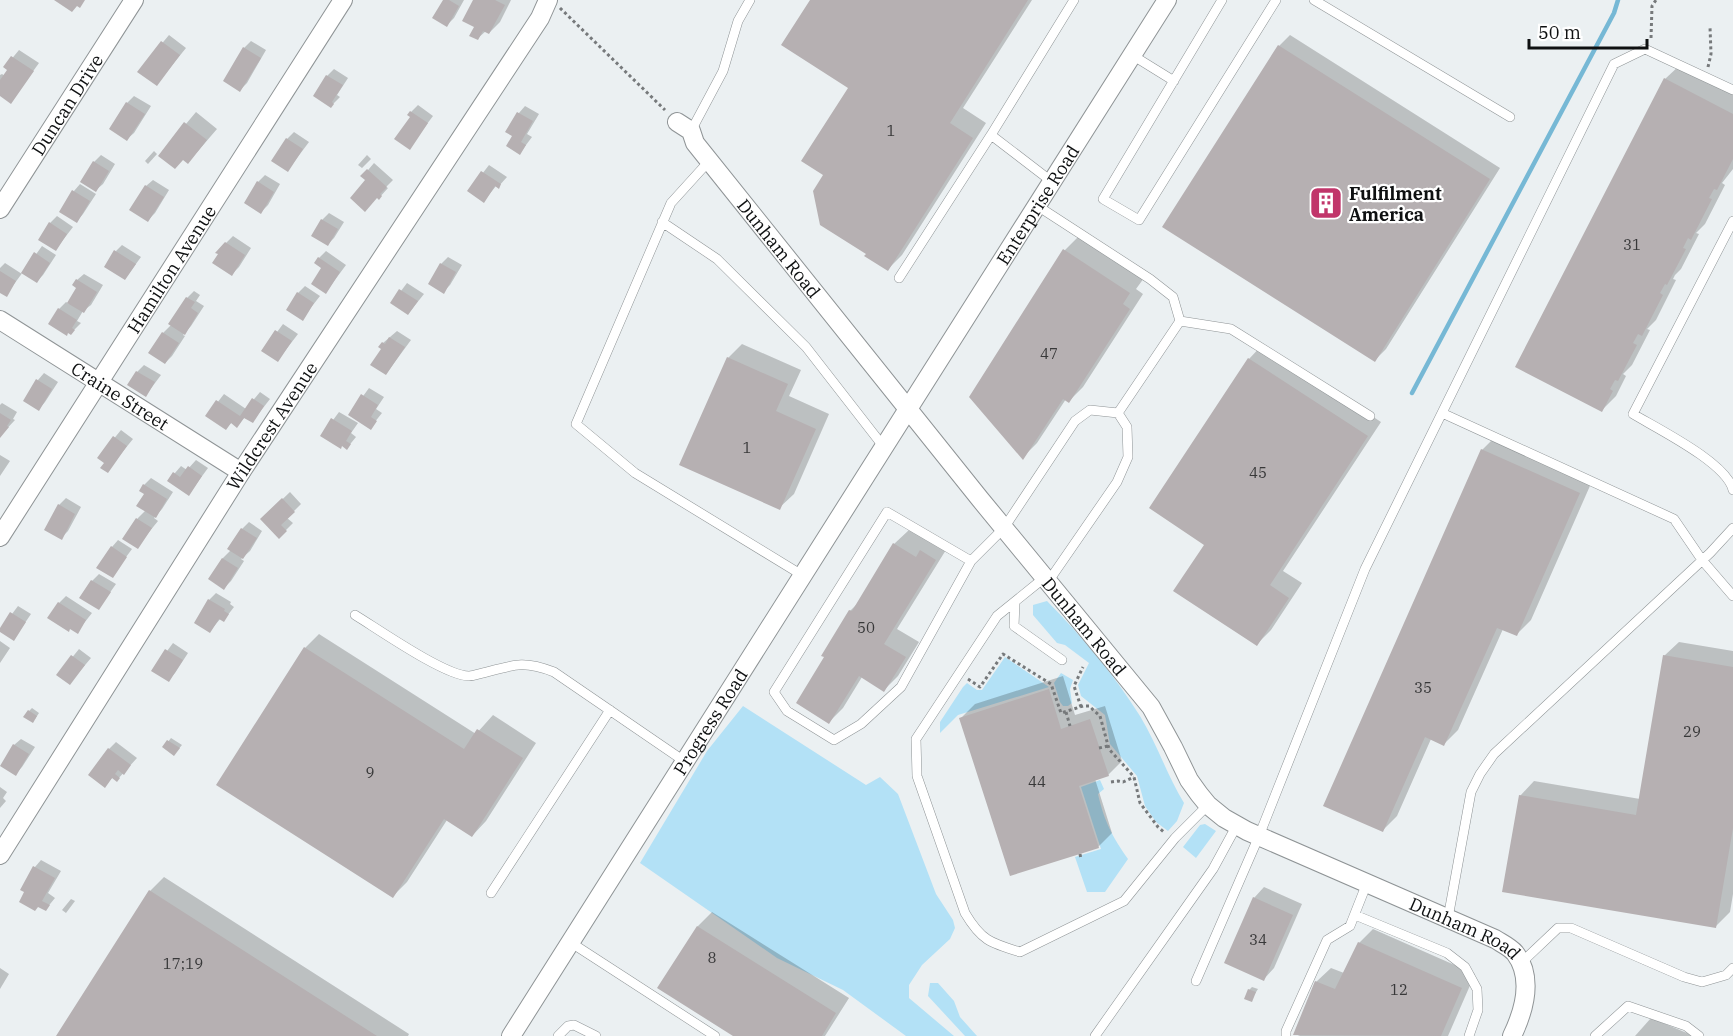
<svg xmlns="http://www.w3.org/2000/svg" width="1733" height="1036" font-family="'IBM Plex Serif',serif">
<rect width="100%" height="100%" fill="#ebf0f2"/>
<!-- green -->
<path fill="#b3e1f6" d="M1047,601C1079,633 1116,677 1140,716C1157,744 1167,775 1184,803L1177,821L1168,831L1156,822L1145,806L1137,776L1110,744L1105,715L1081,696L1078,685L1089,663L1065,645L1057,643L1033,615V605Z
M1005,657L1049,687L958,715L940,733V722L963,687L967,683L977,690H982Z
M1061,673L1073,680L1070,689L1072,703L1068,706H1063L1060,702L1054,683Z
M743,706L866,785L880,777L898,794L936,894L953,920L955,928L950,939L922,965L909,985V998L954,1036H906L843,990L777,958L640,863L707,751Z
M1100,780L1104,789L1098,794C1104,821 1112,836 1128,859L1105,892H1087L1075,857L1101,849L1081,787Z
M1205,824L1216,831L1196,858L1183,847L1200,825Z
M930,983H938L954,1001L960,1017L977,1036H965L928,996Z"/>
<!-- shadow -->
<path fill="#0003" d="M444,0H464L454,18L447,25Z
M474,0H511L500,22L489,33L486,31L478,38Z
M812,0H1032L963,108L986,123L902,255L888,269L868,253L825,174L850,87Z
M169,35L186,48L157,84L139,71Z
M1290,35L1500,168L1386,349L1375,360L1279,46Z
M251,41L266,50L247,83L240,90L244,48Z
M19,50L39,63L11,102L0,94V75L2,74L5,76L9,69L5,67Z
M1680,65L1733,92V169L1722,183L1725,185L1705,224L1696,233L1699,234L1681,269L1675,275L1673,279L1676,280L1656,320L1647,329L1650,330L1632,365L1623,374L1626,376L1616,396L1602,410L1665,79Z
M334,69L348,78L337,95L340,97L331,106L327,76Z
M134,96L151,106L134,133L127,139L111,129L127,103Z
M418,105L433,116L409,148L411,112Z
M525,106L539,114L527,134L532,137L520,153L514,136L507,132L519,113Z
M196,112L217,129L198,151L188,162L184,159L160,155Z
M294,132L309,142L288,170L287,139Z
M154,151L157,154L148,164L145,161Z
M101,155L115,164L103,184L96,190L94,162Z
M367,155L371,159L362,168L358,165Z
M374,163L393,180L386,187L388,188L379,198L368,180L363,176Z
M489,165L507,177L498,187L496,186L484,201L469,191Z
M265,175L280,184L268,205L261,212L258,182Z
M153,180L169,190L155,213L148,220L146,186Z
M80,184L96,194L83,214L77,221L74,191Z
M329,213L344,222L334,238L327,245L322,220Z
M57,216L73,227L56,249L50,223Z
M233,236L251,248L239,267L232,274L220,254V249Z
M1079,236L1144,278L1136,289L1143,294L1083,387L1069,401L1066,399L1037,443L1023,457L1065,250Z
M122,245L141,257L125,279L116,251Z
M42,246L56,255L43,275L37,281L23,272L6,295L0,291V268L5,263L22,274Z
M326,251L346,265L326,292L323,268L319,258Z
M448,257L462,265L450,285L443,292L441,264Z
M84,274L103,285L91,305L83,311L77,321L81,323L71,333L59,309L66,302L69,304L78,287L77,280Z
M407,283L424,294L408,314L392,303Z
M305,286L320,296L302,319L298,293Z
M194,291L200,295L196,301L204,306L191,326L183,335L185,336L172,356L165,363L163,333L172,324L187,298Z
M283,324L298,334L278,360L263,351Z
M397,331L411,340L386,374L383,343Z
M742,344L801,370L789,396L829,414L794,494L779,508L728,358Z
M1263,344L1381,422L1283,571L1302,583L1271,630L1257,644L1206,544L1249,359Z
M144,365L161,375L146,395L137,372Z
M44,373L58,382L45,402L39,409L38,380Z
M369,388L384,397L376,409L382,413L370,428L350,414Z
M260,392L270,399L252,422L245,417L237,426L232,422L226,428L207,416L224,394L246,409Z
M2,403L17,412L13,419L15,420L0,436V405Z
M339,412L358,423L351,433L356,437L347,448L322,435Z
M121,430L133,439L107,471L106,463L99,457Z
M1496,436L1593,479L1531,620L1516,635L1503,629L1458,730L1444,744L1431,739L1397,816L1382,831L1482,450Z
M0,455L10,461L0,476Z
M196,460L208,468L189,494L169,480L181,466L187,470Z
M151,478L173,492L162,509L154,518L158,521L137,547L124,539L138,518L146,510L144,485Z
M290,492L301,504L287,518L293,523L279,537L262,519Z
M66,498L81,507L68,531L61,538L59,505Z
M249,522L262,531L250,551L241,559L244,561L231,581L224,588L210,579L223,558L231,550L242,529Z
M909,530L930,542L935,537L949,545L897,629L919,642L898,676L884,690L862,677L843,708L829,722L826,657L850,611L858,603L894,544Z
M118,540L132,549L112,576V547Z
M99,574L116,584L99,608L92,581Z
M216,593L231,602L230,604L234,607L224,620L221,618L210,631L209,600Z
M66,596L92,613L77,632L59,603Z
M18,606L31,614L14,639L0,630Z
M319,634L476,734L493,715L536,743L486,821L472,836L447,820L407,882L393,896L305,648Z
M0,641L10,648L0,663Z
M1679,642L1733,651V894L1730,912L1716,926L1520,796L1534,781L1640,799L1664,656Z
M173,643L188,653L175,673L168,680L153,670Z
M79,649L91,658L70,683L58,675Z
M1063,676L1075,715L1105,706L1122,761L1108,775L1095,779L1112,833L1098,847L961,718L975,704Z
M32,708L39,713L35,719L29,711Z
M171,738L182,745L177,751L164,747Z
M21,739L35,747L22,767L15,774L14,745Z
M116,742L137,758L117,780L113,777L105,786L109,749Z
M0,787L7,792L3,798L6,801L0,808Z
M41,860L61,871L48,893L55,898L46,909L39,906L35,867Z
M164,877L409,1034L408,1036H58L150,891Z
M1264,887L1302,904L1274,968L1264,979L1254,898Z
M71,899L75,901L66,913L62,910Z
M712,912L849,998L825,1036H736L659,988L698,926Z
M1373,929L1475,974L1448,1036H1300L1295,1034L1316,982L1331,968L1344,973L1359,943Z
M0,968L9,974L0,989Z
M1252,987L1258,989L1251,1000L1249,990Z
M1651,1018L1694,1036H1635Z"/>
<g fill="none" stroke-linecap="round" stroke-linejoin="round">
<!-- stream -->
<path stroke="#76b8d5" stroke-width="4.5" d="M1412,393L1614,13L1618,0"/>
</g>
<!-- building -->
<path fill="#b6b0b2" d="M54,0H85L80,8L77,6L72,12Z
M443,0H449L459,6L447,27L432,18Z
M473,0H495L505,5L489,34L483,31L478,40L469,36L474,27L462,21Z
M810,0H1028L950,123L973,138L888,271L864,256L866,254L820,225L813,191L823,175L801,161L848,88L781,45Z
M161,41L180,55L157,86L137,72Z
M1278,45L1490,179L1375,362L1162,227Z
M243,47L261,58L240,92L223,81Z
M11,56L34,71L11,104L0,96V80L7,70L3,67Z
M326,75L343,85L332,102L334,104L331,108L313,96Z
M1664,78L1733,114V159L1717,190L1714,189L1709,198L1712,199L1691,240L1688,238L1683,248L1686,249L1667,285L1665,284L1660,293L1663,295L1642,336L1638,334L1633,343L1637,345L1618,381L1615,380L1610,389L1613,391L1602,412L1515,367Z
M126,102L145,114L127,141L109,129Z
M410,111L428,123L410,150L394,139L410,117L407,115Z
M517,112L533,121L521,142L526,145L520,155L506,146L512,136L505,132Z
M184,122L207,140L188,164L183,160L175,169L158,156Z
M286,138L303,149L288,172L271,161Z
M93,161L109,171L96,192L80,182Z
M367,169L387,187L380,194L382,196L379,200L377,198L365,212L350,198L365,180L360,176Z
M481,171L501,184L499,189L495,186L484,203L467,191Z
M257,181L274,192L261,214L244,203Z
M145,185L164,197L148,222L129,210Z
M72,190L90,201L77,223L59,212Z
M321,219L338,229L328,246L311,236Z
M49,222L67,234L56,251L38,240Z
M225,242L245,255L232,276L212,263L218,254L215,253Z
M1063,249L1130,293L1123,304L1130,309L1069,403L1063,399L1023,460L969,397Z
M114,250L136,264L125,280L104,267Z
M34,252L50,263L37,283L21,273Z
M318,257L340,272L326,294L311,284L321,268L314,263Z
M440,263L456,272L444,294L428,284Z
M0,271L16,281L7,297L0,293Z
M76,279L97,292L84,313L67,303L76,288L72,285Z
M399,289L418,301L408,315L390,303Z
M297,292L314,303L303,321L286,310Z
M186,297L195,302L191,308L198,313L185,335L168,324Z
M58,308L77,320L72,328L75,330L71,335L68,333L67,336L48,324Z
M275,330L292,341L278,362L261,351Z
M162,332L179,343L165,364L148,353Z
M389,337L405,347L386,375L370,365L381,349L378,347L382,342L385,344Z
M727,357L788,384L776,411L816,429L780,510L679,465Z
M1248,358L1368,436L1270,585L1289,598L1257,646L1173,591L1204,545L1149,508Z
M136,371L155,382L146,397L127,385Z
M36,379L52,389L39,411L23,401Z
M361,394L378,405L371,417L377,421L371,430L348,415Z
M252,398L264,406L253,423L244,418L237,428L231,423L226,430L205,416L216,400L240,416Z
M0,413L11,420L7,426L9,427L0,438Z
M331,418L352,431L346,441L351,444L347,450L342,446L341,449L320,436Z
M113,436L127,446L108,473L100,468L104,463L97,458Z
M1481,449L1580,493L1517,636L1497,628L1444,746L1425,737L1383,832L1323,806Z
M188,466L202,476L189,496L167,481L173,472L180,477Z
M143,484L167,499L156,518L136,506L144,494L139,491Z
M282,498L295,512L281,525L287,531L279,539L260,519Z
M58,504L75,514L62,540L44,530Z
M136,518L152,528L138,549L122,539Z
M241,528L257,538L243,559L227,549Z
M893,543L916,557L920,550L936,560L884,644L906,657L884,692L859,676L829,724L796,703L824,657L821,656L849,610L852,611Z
M111,546L127,557L113,578L96,568Z
M222,558L238,568L224,590L208,579Z
M91,580L111,592L99,610L79,598Z
M208,599L225,609L224,611L229,614L224,622L219,619L210,633L194,623Z
M58,602L86,620L78,634L70,629L69,632L47,618Z
M10,612L26,622L14,641L0,632V628Z
M304,647L464,749L477,729L523,758L472,837L444,819L393,898L216,785Z
M165,649L183,660L169,682L151,671Z
M71,655L85,665L70,685L56,675Z
M1663,655L1733,667V828L1716,928L1502,892L1519,795L1636,815Z
M1049,689L1061,729L1090,719L1109,776L1079,786L1099,848L1010,876L959,718Z
M28,710L37,716L33,723L23,717Z
M167,740L180,748L174,756L162,747Z
M13,744L29,754L16,776L0,766Z
M108,748L131,765L124,775L118,770L115,774L120,778L117,782L112,778L105,788L88,775Z
M33,866L55,878L42,901L50,905L46,911L38,907L35,911L19,902L24,892L20,890Z
M149,890L377,1036H56Z
M1253,897L1293,915L1264,981L1224,963Z
M697,926L836,1013L822,1036H733L657,988Z
M1358,942L1462,988L1441,1036L1293,1035L1315,981L1335,989Z
M1248,989L1256,992L1252,1002L1244,999Z"/>
<g fill="none" stroke-linecap="round" stroke-linejoin="round">
<defs>
<path id="service" d="M1222,0L1103,199L1139,220L1276,0
M1314,0L1510,117
M1132,55L1174,81
M691,131L723,71L738,21L750,0
M710,160L671,203L576,424L635,473L802,575
M1051,181L991,135L1074,0
M1036,205L1150,279L1173,297L1180,321L1118,413
M1733,221L1633,414C1658,429 1727,463 1733,490
M662,222L717,259L806,347L883,446
M899,278L991,135
M1180,321L1231,329L1370,416
M1442,413L1674,519L1702,560L1733,596
M971,561L901,687L861,724L834,740L787,711L774,692L887,512L971,561L1004,528L1075,421L1090,410L1118,413
M1044,578L997,616L916,739L917,776L965,913C981,940 990,943 1020,952L1124,901L1175,838L1208,805
M1048,582L1117,482L1128,457L1127,427L1118,413
M1015,602L1014,626L1062,660
M355,615C378,629 445,676 469,676C474,676 481,673 487,672C516,664 525,661 554,672L684,761
M491,893L610,710
M1355,915L1447,953L1465,967L1477,989L1478,1010L1469,1036
M1448,918L1471,792L1480,774L1494,754L1710,553L1733,528
M570,942L715,1036
M1520,964L1558,928H1571L1684,977L1702,982L1726,975L1733,968
M1196,981L1259,836L1365,569L1614,64L1645,49L1733,90
M558,1036L568,1026L574,1025L596,1036
M1095,1036L1213,869L1237,825
M1286,1036V1031L1327,940L1350,926L1367,883
M1595,1036L1628,1006L1686,1026L1699,1036"/>
<g id="minor">
<path id="s1" d="M677,122L691,131L695,143L980,499L1151,707L1173,747L1189,780L1199,794L1208,805L1224,818L1247,831L1495,939C1501,943 1510,947 1515,953C1534,978 1524,1011 1512,1036"/>
<path id="s2" d="M0,209L134,0"/>
<path id="s3" d="M0,320L241,472"/>
<path id="s4" d="M0,537L343,0"/>
<path id="s5" d="M0,855L241,472L540,18L548,0"/>
<path id="s6" d="M511,1036L1167,0"/>
</g>
</defs>
<!-- service casing -->
<use href="#service" stroke="#8f9496" stroke-width="10"/>
<!-- minor casing -->
<use href="#minor" stroke="#8f9496" stroke-width="20"/>
<!-- path -->
<path stroke="#76797b" stroke-width="3" stroke-dasharray="3 3" stroke-linecap="butt" d="M560,8L665,110
M1651,38L1652,6L1656,0
M1708,67L1711,54L1710,27
M968,679L980,687L1003,654L1051,684L1061,713L1083,706H1089L1100,716L1109,749L1134,777L1140,803L1158,827L1165,833
M1081,707L1074,686L1083,667
M1066,712L1070,726
M1099,748L1108,746
M1111,782L1118,781L1123,782L1134,777
M1080,854L1081,859"/>
<!-- service -->
<use href="#service" stroke="#fff" stroke-width="9"/>
<!-- minor -->
<use href="#minor" stroke="#fff" stroke-width="18"/>
</g>
<!-- icons -->
<defs>
<symbol id="building-square" viewBox="-11 -11 22 22"><rect x="-9" y="-9" width="18" height="18" rx="4" fill="#c1356a" stroke="#fff"/><path d="M-4-6H4V6H1V3H-1V6H-4ZM-2.5-4.3h1.7v1.8h-1.7ZM.8-4.3h1.7v1.8H.8ZM-2.5-1h1.7V.8h-1.7ZM.8-1h1.7V.8H.8Z" fill="#fff"/></symbol>
</defs>
<g fill-rule="evenodd">
<use href="#building-square" x="1307" y="184" width="38" height="38"/>
</g>
<g text-anchor="middle" dominant-baseline="central" stroke-width="4.5" stroke-linejoin="round" paint-order="stroke">
<!-- number labels -->
<g font-size="15" fill="#383839">
<text x="891" y="130">1</text>
<text x="1632" y="244">31</text>
<text x="1049" y="353">47</text>
<text x="747" y="447">1</text>
<text x="1258" y="472">45</text>
<text x="866" y="627">50</text>
<text x="1423" y="687">35</text>
<text x="1692" y="731">29</text>
<text x="370" y="772">9</text>
<text x="1037" y="781">44</text>
<text x="1258" y="939">34</text>
<text x="712" y="957">8</text>
<text x="183" y="963">17;19</text>
<text x="1399" y="989">12</text>
</g>
<!-- street labels -->
<g font-size="18" fill="#0e1011" stroke="#fff">
<text stroke="none"><textPath href="#s2" startOffset="124">Duncan Drive</textPath></text>
<text stroke="none"><textPath href="#s6" startOffset="984">Enterprise Road</textPath></text>
<text stroke="none"><textPath href="#s1" startOffset="164">Dunham Road</textPath></text>
<text stroke="none"><textPath href="#s4" startOffset="318">Hamilton Avenue</textPath></text>
<text stroke="none"><textPath href="#s3" startOffset="142">Craine Street</textPath></text>
<text stroke="none"><textPath href="#s5" startOffset="508">Wildcrest Avenue</textPath></text>
<text stroke="none"><textPath href="#s1" startOffset="650">Dunham Road</textPath></text>
<text stroke="none"><textPath href="#s6" startOffset="372">Progress Road</textPath></text>
<text stroke="none"><textPath href="#s1" startOffset="1154">Dunham Road</textPath></text>
</g>
<!-- poi labels -->
<g font-size="18" font-weight="bold" fill="#0e1011" stroke="#fff" text-anchor="start">
<text x="1349" y="193">Fulfilment<tspan x="1349" dy="21">America</tspan></text>
</g>
</g>
<!-- scale -->
<path d="M1529 39v9h118v-9" fill="none" stroke="#0e1011" stroke-width="3"/>
<text x="1538" y="39" font-size="18" fill="#0e1011" stroke="#ffffff" stroke-width="4.5" paint-order="stroke">50 m</text>
</svg>
